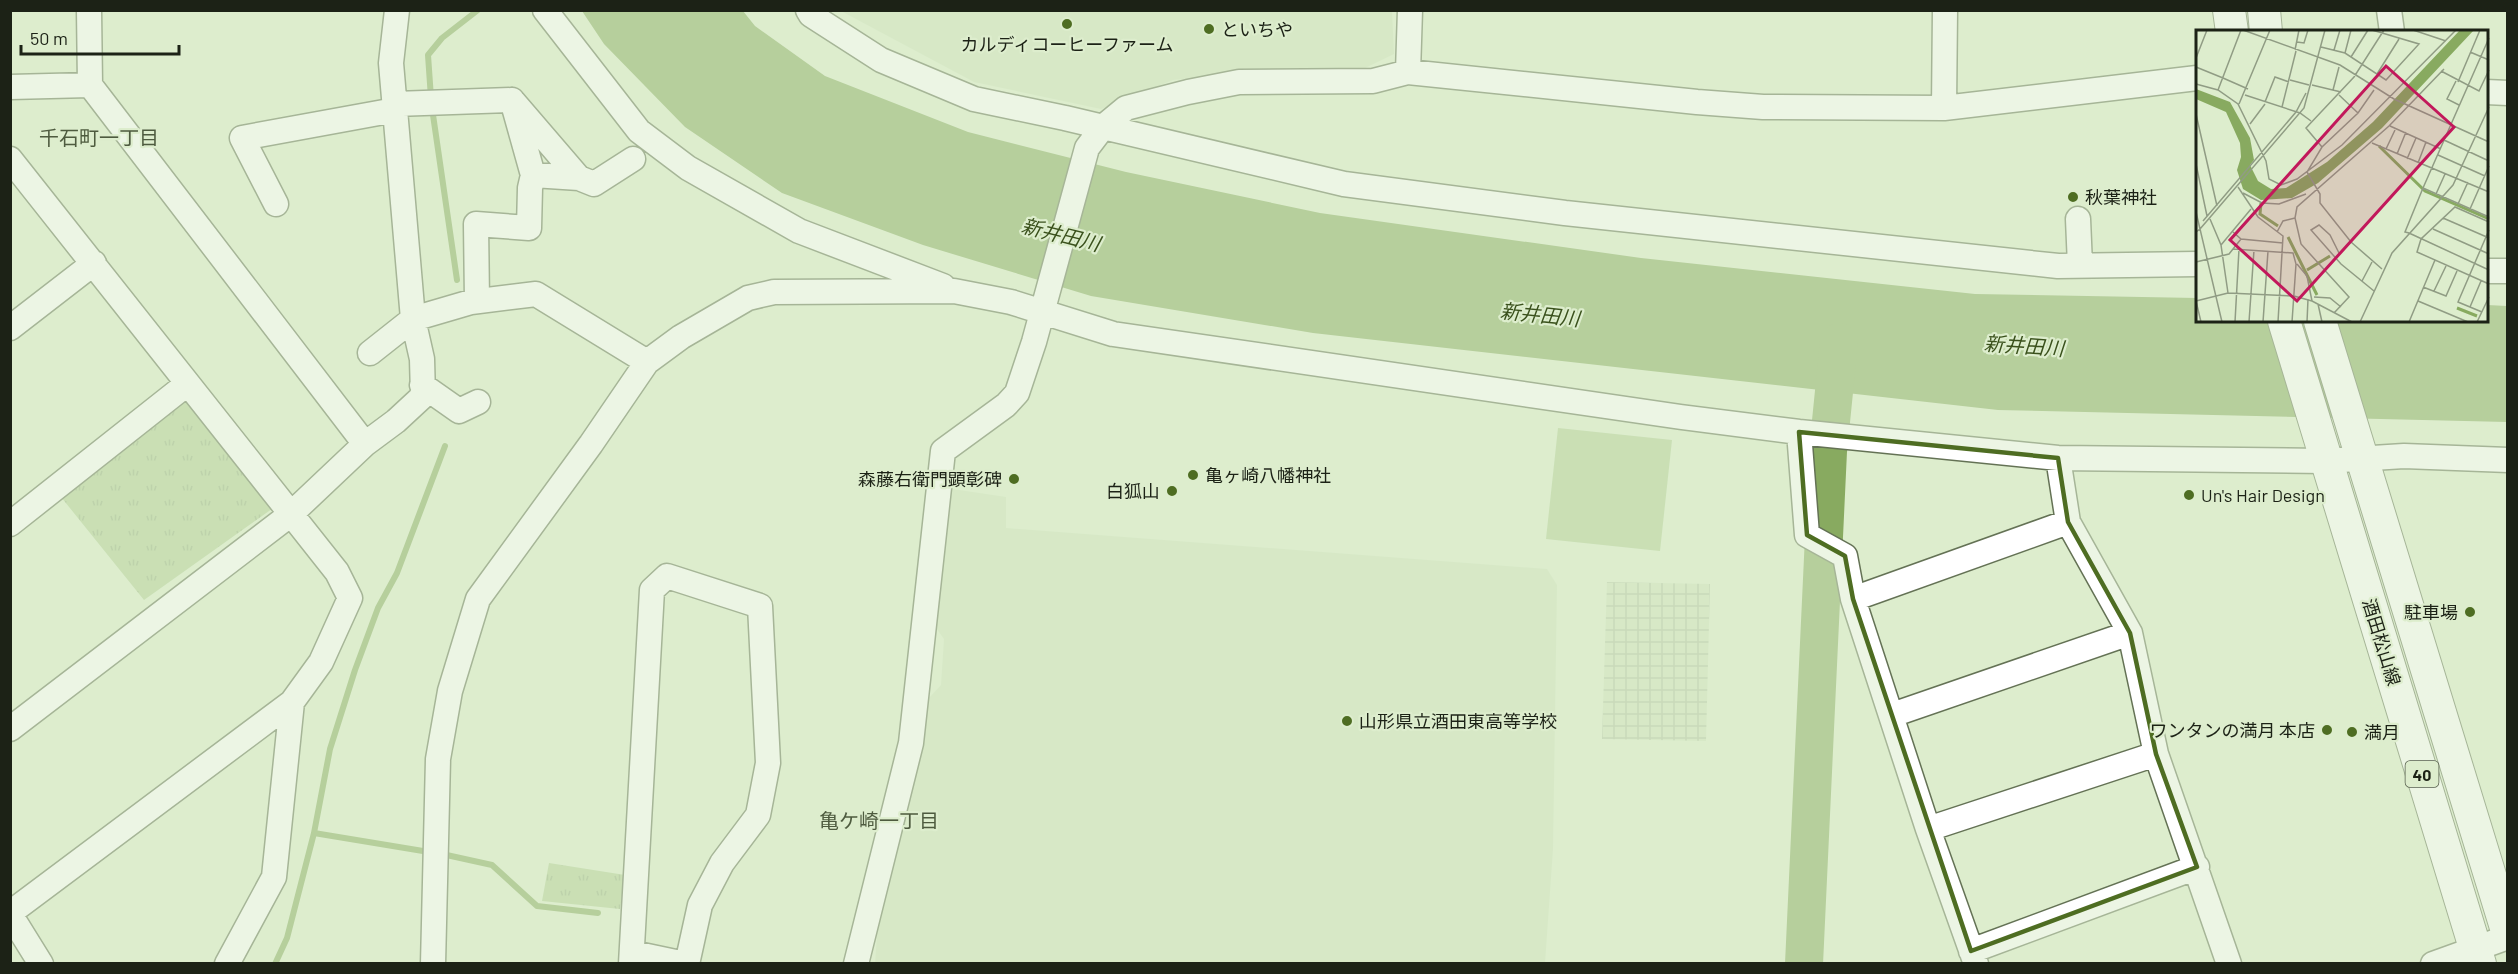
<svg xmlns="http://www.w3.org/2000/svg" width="2518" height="974" font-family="Barlow,'Noto Sans JP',sans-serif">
<defs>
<pattern id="industrial-grid" width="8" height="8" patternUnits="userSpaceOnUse" patternTransform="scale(1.5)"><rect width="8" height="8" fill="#d0e3bd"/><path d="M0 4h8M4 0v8" fill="none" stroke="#b2c2a2"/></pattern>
<pattern id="grass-tufts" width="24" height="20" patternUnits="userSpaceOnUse" patternTransform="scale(1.5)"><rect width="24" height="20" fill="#b3cf96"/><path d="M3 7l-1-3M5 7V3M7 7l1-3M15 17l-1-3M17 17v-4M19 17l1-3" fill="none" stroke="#99b181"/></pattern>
</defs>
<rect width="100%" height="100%" fill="#ddedcd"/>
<!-- built -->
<path fill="#d0e3bd" d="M841,11H1392L1394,54L1365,68H1288L1173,80L1101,109L974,82Z
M946,488L1006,497V528L1547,569L1557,585L1553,849L1545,963L875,964L879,907L928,699L941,685L944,639L931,621Z"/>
<!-- industrial -->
<path fill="url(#industrial-grid)" d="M1607,582L1710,584L1706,741L1602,739Z"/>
<!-- grass -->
<path fill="url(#grass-tufts)" d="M185,395L276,506L144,600L61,497Z
M549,863L625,875L620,909L542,901Z"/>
<!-- pitch -->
<path fill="#b3cf96" d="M1558,428L1672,440L1660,551L1546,539Z"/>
<!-- water -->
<path fill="#88aa60" d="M582,11H743L755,26L825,76L968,132L1126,172L1320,213L1641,258L1975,294L2197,298V321H2486L2487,305L2507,306V422L1998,410L1313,333L1091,296L923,245L782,193L685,127L604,44Z"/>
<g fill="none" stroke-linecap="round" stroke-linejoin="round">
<!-- stream -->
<path stroke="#88aa60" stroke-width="6" d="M431,98L428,55L442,38L478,10
M432,108L457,280
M314,833L429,852
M442,854L492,865L537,906L598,913
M275,964L287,938L314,833L330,749L355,670L378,608L397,573L445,446"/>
<!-- river -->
<path stroke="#88aa60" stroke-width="38" d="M1804,964L1828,451L1839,342"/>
<defs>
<path id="minor" d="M89,10L90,85L365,444
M545,10L639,131L688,168L799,231L943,286
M808,10L811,15L881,60L974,99L1065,118L1344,184L1565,213L2058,266L2197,264
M2389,10L2392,32
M1408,72L1410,10
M10,87L90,85
M2486,92L2508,93
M395,104L512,100L579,178L533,175L512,100
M1944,108L1945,10
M10,159L337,572L350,598L321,662L292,702L10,913
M579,178L594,184L633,159
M276,204L242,138L395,110
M2078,219L2080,265
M2486,271H2508
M477,301L476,224L529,228L530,188L533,175
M10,328L94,263
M370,353L413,319L471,302L536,294L647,362
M422,385L459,411L478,402
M1799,432L1807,535L1845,556L1853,599L1928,829L1976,964
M2058,458L2068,522L2130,633L2156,754L2229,964
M10,524L187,384
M1853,599L2068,522
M1892,715L2130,633
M10,729L291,514L365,444L396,421L423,396L422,359L413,319L391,63L397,10
M1928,829L2156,754
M10,914L41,964
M1971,951L2197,867
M633,953L685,964
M227,964L274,877L292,702
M433,964L438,759L450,691L478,599L591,444L647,362L681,337L748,298L774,292L954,291L1011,302L1113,334L1681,417L1799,432L2058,458L2325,461L2404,456L2508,460
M631,964L652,590L667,576L760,606L768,763L758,815L722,863L700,905L687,964
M856,964L911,743L943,451L1006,405L1017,393L1034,342L1087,148L1103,127L1126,108L1188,92L1239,82L1373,81L1408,72L1697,102L1763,107L1944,108L2197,78
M2433,964L2508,937"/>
<path id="major" d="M2229,10L2232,32
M2264,10L2266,32
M2284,321L2480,964
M2320,321L2508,934"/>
</defs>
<!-- minor casing -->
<use href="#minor" stroke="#647255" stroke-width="27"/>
<!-- major casing -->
<use href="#major" stroke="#647255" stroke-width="34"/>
<!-- minor -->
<use href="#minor" stroke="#fff" stroke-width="24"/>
<!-- major -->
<use href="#major" stroke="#fff" stroke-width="32"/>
</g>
<!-- marked area -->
<path d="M0 0H2518V974H0ZM1799,432L2058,458L2068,522L2130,633L2156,754L2197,867L1971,951L1853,599L1845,556L1807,535Z" fill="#ddedcd" fill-opacity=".55" fill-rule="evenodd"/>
<path fill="none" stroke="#4e6d22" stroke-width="4.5" stroke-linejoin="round" d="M1799,432L2058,458L2068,522L2130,633L2156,754L2197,867L1971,951L1853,599L1845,556L1807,535Z"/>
<!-- markers -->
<g fill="#4e6d22" stroke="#ddedcd" stroke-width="2">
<circle cx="1067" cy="24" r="6"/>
<circle cx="1209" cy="29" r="6"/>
<circle cx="2073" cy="197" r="6"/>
<circle cx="1193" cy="475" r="6"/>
<circle cx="1014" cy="479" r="6"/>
<circle cx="1172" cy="491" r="6"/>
<circle cx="2189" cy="495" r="6"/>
<circle cx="2470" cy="612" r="6"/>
<circle cx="1347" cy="721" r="6"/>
<circle cx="2327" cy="730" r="6"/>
<circle cx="2352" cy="732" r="6"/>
</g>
<g text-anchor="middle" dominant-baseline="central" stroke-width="4.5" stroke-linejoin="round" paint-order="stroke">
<!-- shield labels -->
<rect fill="#ddedcd" stroke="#565f4d" stroke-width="1.5" x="2405.5" y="761" width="33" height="26" rx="4.5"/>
<g font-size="16" font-weight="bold" fill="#1c2216">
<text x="2422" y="774">40</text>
</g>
<!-- poi labels -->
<g font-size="18" fill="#1c2216" stroke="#ddedcd" text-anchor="start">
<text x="1221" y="29">といちや</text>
<text x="1067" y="44" text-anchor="middle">カルディコーヒーファーム</text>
<text x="2085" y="197">秋葉神社</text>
<text x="1205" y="475">亀ヶ崎八幡神社</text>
<text x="1002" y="479" text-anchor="end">森藤右衛門顕彰碑</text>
<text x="1160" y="491" text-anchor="end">白狐山</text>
<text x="2201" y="495">Un's Hair Design</text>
<text x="2458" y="612" text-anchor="end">駐車場</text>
<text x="1359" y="721">山形県立酒田東高等学校</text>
<text x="2315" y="730" text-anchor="end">ワンタンの満月 本店</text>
<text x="2364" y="732">満月</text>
</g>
<!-- street labels -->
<g font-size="18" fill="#1c2216" stroke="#ddedcd">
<text transform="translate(2382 642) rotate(73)">酒田松山線</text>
</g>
<!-- neighbourhood labels -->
<g font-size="20" fill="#4e5b3f" stroke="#ddedcd">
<text x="99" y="137">千石町一丁目</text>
<text x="879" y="820">亀ケ崎一丁目</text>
</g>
<!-- water labels -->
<g font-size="20" font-style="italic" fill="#3a511c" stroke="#ddedcd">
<text transform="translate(1061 234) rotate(14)">新井田川</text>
<text transform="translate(1540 314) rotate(6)">新井田川</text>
<text transform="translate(2024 345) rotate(4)">新井田川</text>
</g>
</g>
<!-- overview -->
<g transform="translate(2196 30)">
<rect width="292" height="292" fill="#ddedcd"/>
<path d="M264,0H278L186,98L122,153L96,168L65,170L47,159L41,140L45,127L44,113L30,82L0,69V59L34,72L54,108L58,130L54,135L62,151L75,159L90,158L131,132L177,92Z" fill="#88aa60"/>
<path fill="none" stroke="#88aa60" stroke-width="3" d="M183,116L229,161L293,189M65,173L64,184L82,196M92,207L121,265M111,240L134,226M261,278L281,286"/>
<path fill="none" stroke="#909c84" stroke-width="1.5" d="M47,0L144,35L198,69L293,112M217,0L250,11M101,12L108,13L112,0M125,17L149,23L190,50L223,14L176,0M99,20L103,0M138,20L144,0M274,22L293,30M149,23L155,0M155,27L172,0M0,28L11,0M0,37L27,48M245,41L283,61L293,40M181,44L203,9M27,48L52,59M94,50L113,55M260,51L251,69L263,75M262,52L284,0M0,54L22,60L42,74L70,131L73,149L85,155L101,149L146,115L260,0M116,55L145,62M22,60L45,0M137,60L143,37M178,60L162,83L126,117L111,142L124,164V173L155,212L186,239M49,65L104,83L115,91M143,65L162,83M69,72L79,47L93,52M43,74L74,0M86,77L100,21M0,84L21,176M54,94L69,74M194,96L245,119M248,110L293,131M176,113L293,162M126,117L110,98L158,47L188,0M190,119L199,100M201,124L210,102M242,125L289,146M211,129L220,108M222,133L230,112M0,134L11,186M42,157L62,187L87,206L82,292M227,158L293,187M47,163L66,173L83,174L110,164M240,164L249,144M262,174L272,152M274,179L293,136M0,182L4,199L0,202M247,188L293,208M14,189L25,215L32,263M7,191L100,82L110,63M293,192L259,177L225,209L221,222L293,254M237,199L293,224M37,202L45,209L87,213M81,202L87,191L99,188M213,203L209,202L227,158L293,8M213,203L293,240M25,215L55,179M37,219L97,223L100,234L96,292M143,223L134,205L123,195L115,200L145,234L178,261M0,232L33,224L45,209M101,234L111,246L116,271M166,251L176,232M227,257L250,266L261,241M238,261L250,236M118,267L134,268L145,277M0,271L32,263L98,266L116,271L156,292M0,271L5,292M222,271L272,292M122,274L126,292M274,277L285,251M286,282L262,272L293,200M138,283L153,267L105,214L99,188L101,177L193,96L248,39M26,292L4,199L108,78L129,0M39,292L43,219M53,292L58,220M67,292L72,221M111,292L112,269M164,292L196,223L257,155L293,77M213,292L239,230M281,292L293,267"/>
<path fill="#c2185b" fill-opacity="0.15" stroke="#c2185b" stroke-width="3" d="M190,36L258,97L101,271L34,210Z"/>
<rect width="292" height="292" fill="none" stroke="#1c2216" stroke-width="3"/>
</g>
<!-- border -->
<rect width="2518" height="974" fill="none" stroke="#1c2216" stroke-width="24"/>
<!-- scale -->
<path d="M21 45v9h158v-9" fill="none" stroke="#1c2216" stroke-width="3"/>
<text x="30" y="45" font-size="18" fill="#1c2216" stroke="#ddedcd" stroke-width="4.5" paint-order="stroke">50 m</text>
</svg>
